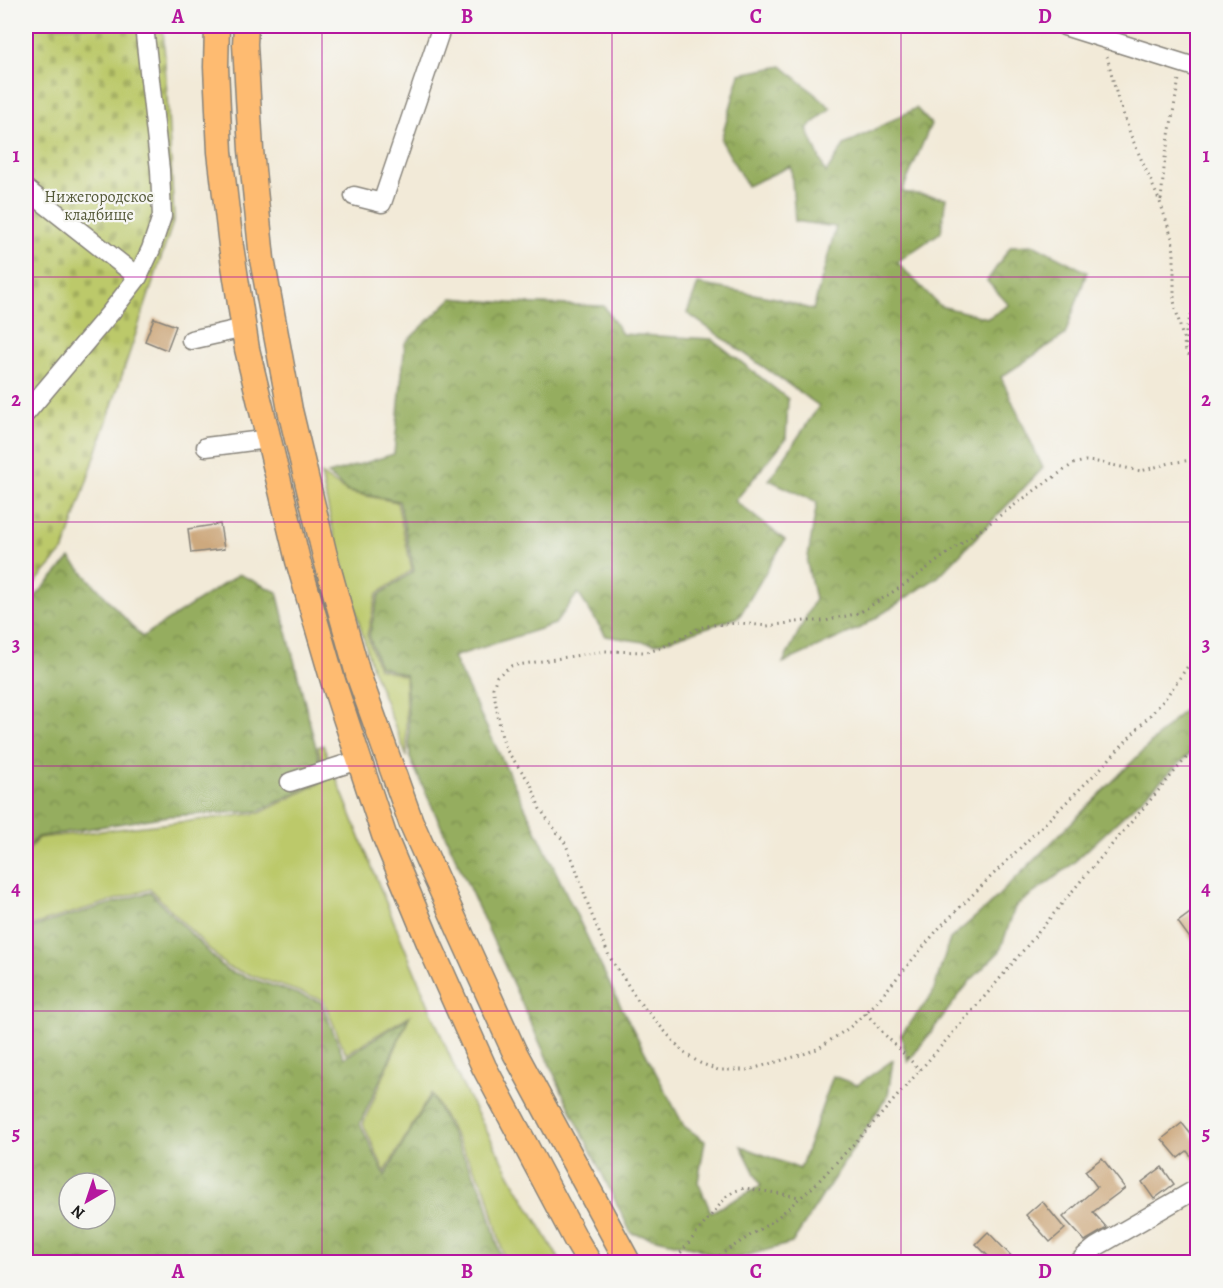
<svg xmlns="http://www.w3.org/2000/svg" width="1223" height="1288" font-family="Alegreya,serif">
<defs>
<pattern id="forest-crowns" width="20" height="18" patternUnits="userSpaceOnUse" patternTransform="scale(1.5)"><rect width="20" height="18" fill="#95ad5f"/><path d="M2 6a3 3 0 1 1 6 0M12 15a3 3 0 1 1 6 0" fill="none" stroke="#798c4e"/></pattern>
<pattern id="cemetery-stones" width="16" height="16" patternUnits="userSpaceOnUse" patternTransform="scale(1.5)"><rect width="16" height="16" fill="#bcc96b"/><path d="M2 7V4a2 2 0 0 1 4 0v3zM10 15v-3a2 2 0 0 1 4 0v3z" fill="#a1ac5c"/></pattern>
</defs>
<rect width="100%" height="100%" fill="#f6f6f2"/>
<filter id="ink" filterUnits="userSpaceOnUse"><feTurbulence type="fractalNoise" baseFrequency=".0167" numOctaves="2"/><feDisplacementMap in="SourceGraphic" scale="12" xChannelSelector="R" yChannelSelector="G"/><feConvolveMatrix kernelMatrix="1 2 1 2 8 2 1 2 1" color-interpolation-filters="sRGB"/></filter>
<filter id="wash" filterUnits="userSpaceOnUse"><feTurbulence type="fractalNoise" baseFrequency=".008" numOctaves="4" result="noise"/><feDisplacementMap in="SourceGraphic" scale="24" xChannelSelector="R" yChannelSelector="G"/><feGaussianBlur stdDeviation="1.35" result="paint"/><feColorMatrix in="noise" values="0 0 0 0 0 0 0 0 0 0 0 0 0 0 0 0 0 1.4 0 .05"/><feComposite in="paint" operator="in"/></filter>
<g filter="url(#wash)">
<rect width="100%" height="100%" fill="#f2ead8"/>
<!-- grass -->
<path fill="#bcc96b" stroke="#6c7244" stroke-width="1.5" d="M321,474L347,492L397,502L412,570L377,594L367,635L378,668L405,676L407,757L372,668L332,527Z
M323,745L385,900L461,1083L515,1184L561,1262H505L487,1192L431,1093L385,1172L363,1124L410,1015L346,1054L323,1000L227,967L150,889L26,927V854L38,838L260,813L326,780L318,747Z"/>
<!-- forest -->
<path fill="url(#forest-crowns)" stroke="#58643e" stroke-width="1.5" fill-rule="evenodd" d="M782,66L831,108L807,129L826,173L844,145L916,108L931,124L902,192L946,198L941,232L897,262L940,306L988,318L1009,305L987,281L1011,246L1035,245L1087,272L1065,335L1001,377L1043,468L938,577L862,627L783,663L815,599L807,563L817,502L769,480L819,406L687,313L698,284L776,298L813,310L836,227L795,221L791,166L747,186L721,140L740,74Z
M452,298L509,303L604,306L622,334L712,339L788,399L786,439L735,501L785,540L739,617L656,644L606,636L578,593L555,624L453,657L614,993L684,1126L705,1141L698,1182L711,1212L761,1186L741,1146L800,1169L833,1076L857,1085L893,1060L888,1095L792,1243L728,1261L696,1248L631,1233L564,1096L410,758L406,675L379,666L369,635L379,595L414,571L399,501L347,491L328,474L394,454L405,343Z
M70,558L142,637L239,574L277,592L324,779L259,811L168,816L37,837L26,851V607Z
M1197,697V747L1069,867L1015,907L1000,951L970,981L908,1062L901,1035L932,995L950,939L989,905Z
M150,892L226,970L321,1002L344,1058L408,1018L360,1124L385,1176L431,1095L484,1194L502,1262H26V929ZM69,1183H105V1219H69Z"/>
<!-- cemetery -->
<path fill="url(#cemetery-stones)" stroke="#6c7244" stroke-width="1.5" d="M26,26H163L174,219L64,550L26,593Z"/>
<g id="blocks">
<!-- building -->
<path fill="#cda97e" d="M154,318L176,326L167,350L145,341Z
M220,524L224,549L191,553L188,529Z
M1197,908V948L1178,922Z
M1182,1123L1197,1142V1164L1187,1151L1178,1158L1162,1139Z
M1102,1158L1125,1188L1093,1212L1107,1228L1085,1241L1063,1217L1097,1187L1085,1171Z
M1162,1167L1174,1184L1154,1199L1142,1182Z
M1042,1201L1065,1229L1050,1242L1026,1215Z
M988,1232L1018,1263H995L976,1244Z"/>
</g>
</g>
<g filter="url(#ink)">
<use href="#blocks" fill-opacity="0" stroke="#87837a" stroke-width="1.5"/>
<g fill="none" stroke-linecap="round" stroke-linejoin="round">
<defs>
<path id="minor" d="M1064,26L1198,68
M26,189L138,277
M354,196L382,203L442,26
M191,340L244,328
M26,413L111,312L138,277L151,249L162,216L160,170L144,26
M206,447L269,439
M290,782L359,760
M1079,1262L1085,1256L1096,1247L1198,1188"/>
<path id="major" d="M217,26L216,67L220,152L231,246L247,349L298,561L333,681L384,835L431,948L484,1067L576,1240L589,1262
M246,26L245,44L251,150L262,259L290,410L325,556L358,674L411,822L460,932L515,1053L628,1262"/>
</defs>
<!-- minor casing -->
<use href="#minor" stroke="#87837a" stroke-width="21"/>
<!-- major casing -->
<use href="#major" stroke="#87837a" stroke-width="27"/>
<!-- path -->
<path stroke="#87837a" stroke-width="3" stroke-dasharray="1.5 4.5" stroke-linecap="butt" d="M1107,56L1117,96L1131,136L1160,202L1172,238L1174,252V301L1186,351L1198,367
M1161,200L1165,158L1179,79
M1186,345V330L1198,295
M1198,459L1170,463L1141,471L1097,462L1085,461L1073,464L1038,488L904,585L859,613L825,621H805L767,626L740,623L711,625L699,628L659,649L646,652L605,651L511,666L497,676L493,688L502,738L507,751L531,784L540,809L565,843L574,863L591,913L609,956L639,1002L684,1053L700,1063L718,1070H748L801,1055L817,1049L849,1028L875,1004L940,927L1102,767L1164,700L1198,652
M866,1013L884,1034L920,1070
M673,1262L727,1196L735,1191L745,1188L800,1197
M709,1262L773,1221L814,1186L878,1118L992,988L1085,876L1188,756L1198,748"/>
<!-- minor -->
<use href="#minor" stroke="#fff" stroke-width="18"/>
<!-- major -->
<use href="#major" stroke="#febb71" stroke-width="24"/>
</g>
</g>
<!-- grid -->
<path fill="none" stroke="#b5179e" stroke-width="1.5" stroke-opacity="0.55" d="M322,26V1262M612,26V1262M901,26V1262M26,277H1198M26,522H1198M26,766H1198M26,1011H1198"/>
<g text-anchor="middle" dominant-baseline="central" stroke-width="4.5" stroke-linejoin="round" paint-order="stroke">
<!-- park labels -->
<g font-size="16" fill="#545938" stroke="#f6f6f2">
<text x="99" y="197">Нижегородское<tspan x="99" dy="18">кладбище</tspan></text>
</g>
</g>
<!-- margin -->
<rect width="1223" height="1288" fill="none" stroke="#f6f6f2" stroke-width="66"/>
<!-- north arrow -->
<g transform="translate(87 1201) rotate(219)"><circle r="28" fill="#f6f6f2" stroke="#9f9f9c" stroke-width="1.5"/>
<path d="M0-4.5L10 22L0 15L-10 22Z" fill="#b5179e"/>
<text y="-9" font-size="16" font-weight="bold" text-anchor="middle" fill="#1c1c1c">N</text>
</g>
<rect x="33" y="33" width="1157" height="1222" fill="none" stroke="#b5179e" stroke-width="2"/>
<g font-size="20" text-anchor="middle" font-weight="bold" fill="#b5179e">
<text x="178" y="23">A</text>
<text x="467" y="23">B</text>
<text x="756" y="23">C</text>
<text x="1045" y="23">D</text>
<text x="16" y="162">1</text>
<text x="1206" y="162">1</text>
<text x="16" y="406">2</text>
<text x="1206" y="406">2</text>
<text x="16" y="651">3</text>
<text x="1206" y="651">3</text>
<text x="16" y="895">4</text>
<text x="1206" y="895">4</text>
<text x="16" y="1140">5</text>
<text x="1206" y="1140">5</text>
<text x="178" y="1278">A</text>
<text x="467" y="1278">B</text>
<text x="756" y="1278">C</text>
<text x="1045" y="1278">D</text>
</g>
</svg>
